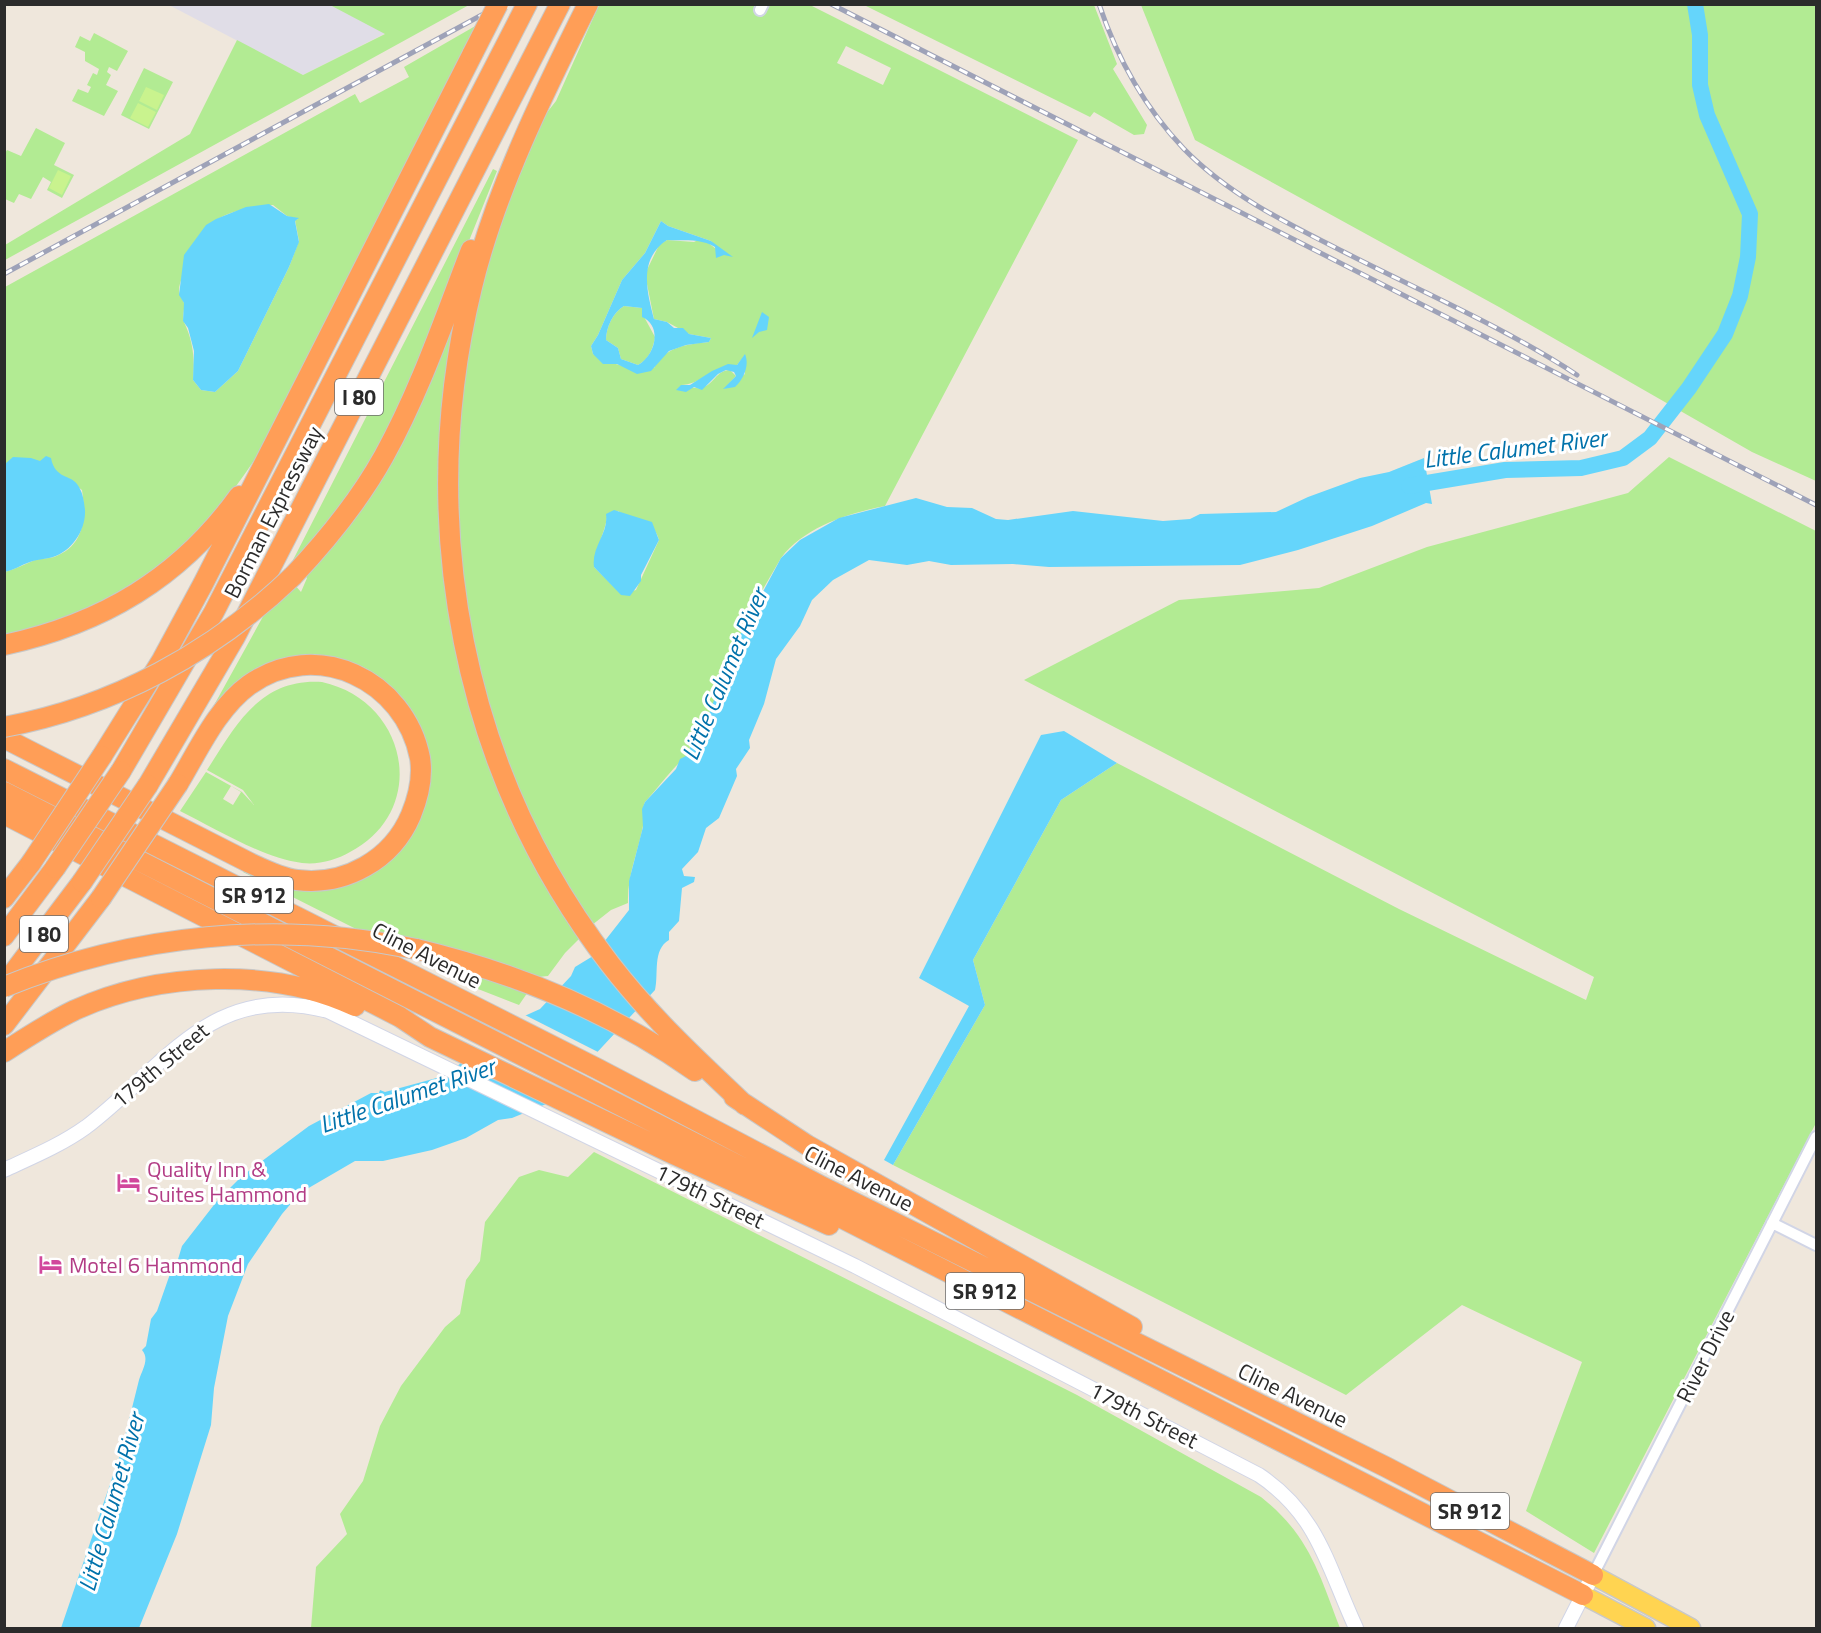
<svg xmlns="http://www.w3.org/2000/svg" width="1821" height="1633" font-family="'Titillium Web',sans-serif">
<rect width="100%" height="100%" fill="#efe7dc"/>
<!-- industrial -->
<path fill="#e0dde7" d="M169,5H330L386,33L303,75Z"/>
<!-- green -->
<path fill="#b2eb93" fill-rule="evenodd" d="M330,5H469L5,260V245L190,134L237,40L303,75L385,34Z
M599,5H810L1078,140L885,506C849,513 804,527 781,558L749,613L742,634L735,644L728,674L718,692L702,730L691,742L688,756C679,759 655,792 645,802C641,811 645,817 643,826C638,852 627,876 628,903L611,910L592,925L564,883L516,786L479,675L458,552V418L480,286L503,215L545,115L556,101ZM846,46L891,68L883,85L837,63ZM661,221L668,226L711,241L724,255L707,242L698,240L694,242L667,240L659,245L645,274L654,319L667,322L689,334L711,338L709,342C688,344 664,347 654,368C631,369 614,366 593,354L591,346L598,335L622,280L645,253ZM745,355V374L724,389L736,376L730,370C716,370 714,385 701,388C695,389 687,386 681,385C699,385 715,367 737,365ZM618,511C633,521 654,519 659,540L636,590L621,594L594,567C595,549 604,535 607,518Z
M864,5H1094L1117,64L1113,69L1147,125L1144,134L1134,135L1094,112L1090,117Z
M1141,5H1816V481L1752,452L1499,307L1195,140Z
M477,25L257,456C213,524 155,583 79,615C56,625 29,630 5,637V572C15,569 25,564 35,560C41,558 48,559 54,557C85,546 86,517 82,490C76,485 68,482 62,476C40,457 33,462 5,464V287L355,94L360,103L409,77L404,67ZM273,205L287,216L298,219L295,220L299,241L289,267L238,371L215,392L201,390L193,380C195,358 193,341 184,322C182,316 185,309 184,303C183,299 179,295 179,290C179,283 185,271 187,264C200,218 229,209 273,205Z
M94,33L128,51L117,71L109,67L107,72L111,75L106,85L118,91L104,116L72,101L78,89L88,93L91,87L87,85L93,73L97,75L99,69L85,61V52L75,47L80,36L90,41Z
M144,68L173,82L149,129L121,115Z
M36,128L65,143L54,165L74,175L62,198L47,190L51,182L43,177L31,199L19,194L14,203L5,199L4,155L7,150L21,156Z
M493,169L497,171L406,398L366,474L297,563L293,560Z
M463,292L452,358L461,654L582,936L565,953L548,976L538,977L362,932L243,872L244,870C263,874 318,890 333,888C351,886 369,877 383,866C464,802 428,664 321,656C288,653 260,680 233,697C227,701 220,707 213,707L286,575L301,592L307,578L305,575L324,554Z
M624,306L642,308V313L655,337C653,349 649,359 638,365L621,359L618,348L606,340C606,328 613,312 624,306Z
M1669,457L1816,531V1123L1594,1553L1526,1511L1582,1362L1462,1305L1346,1395L893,1165L985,1005L973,960L1061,800L1117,763L1399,909L1586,1000L1594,977L1024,680L1179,600L1319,588L1427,547L1628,493Z
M322,682C408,701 430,810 350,852C336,860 319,865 302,863C265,859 214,828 180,811L206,772L242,792L254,805L243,790L207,770C236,725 260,678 322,682ZM231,786L241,792L233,805L223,799Z
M418,959L530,989L519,1005L478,989Z
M594,1152L1077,1395L1261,1497C1309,1535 1319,1573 1340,1628H311L316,1567L347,1534L340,1514L363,1481L380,1426L401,1386L445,1327L460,1314L466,1280L480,1261L485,1222L519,1177L539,1170L568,1177Z"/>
<!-- pitch -->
<path fill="#c9f38e" d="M146,87L164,95L157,110L139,101Z
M138,103L156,112L148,127L130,118Z
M58,170L71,176L62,195L49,188Z"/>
<!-- water -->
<path fill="#65d5fb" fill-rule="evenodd" d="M269,204L287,216L299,218L295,221L299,242L289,267L238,371L215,392L201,390L193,380L194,351L188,328L183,321L184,303L179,295L184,255L206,225L216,219L246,207Z
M661,221L668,226L711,241L733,257L724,255L716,258L715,247C700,238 683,241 667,240C638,259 647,292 654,319L667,322L674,328H683L689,334L711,338L709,342L686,345L669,351L651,371L637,374L617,364H603L593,354L591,346L598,335L622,280L645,253ZM624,306L642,308V317C663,326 655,356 638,365L621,359L618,348L606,340C606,328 613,312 624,306Z
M762,312L769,317L767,330L759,332L752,338Z
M745,354C750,366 743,380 735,387L723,389L736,376L734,372L726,370L718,374L702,390L694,387L686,392L676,390L681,385H690L712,371L728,364L737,365Z
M46,456L51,458C55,479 71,475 77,484C83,492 84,501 85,510C86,530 72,551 53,557C46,559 38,559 30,562C21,565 14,570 5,572V464L13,457L31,458L40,461Z
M1424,458L1432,504L1426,503L1372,526L1298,550L1240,565L1049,567L1013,564L951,565L929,561L907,565L869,560L833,580L812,600L800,626L776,659L764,704L749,740L750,748L736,769L737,776L719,818L706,828L698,852L682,869L684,876L695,877L694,882L682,888L679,921L669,932V940C652,950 659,974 655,990L551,1102L512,1118L498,1120L466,1138L432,1150L383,1161H355L300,1193L282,1214L248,1264L228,1316L214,1388L211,1425L177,1534L139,1628H61L121,1452L139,1380C142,1370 150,1359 142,1350L146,1346L151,1319L157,1311L170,1274L176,1266L182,1246L217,1201L242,1176L309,1126L371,1093H379L380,1090L385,1092L444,1076L520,1018L540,1009L571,976L575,967L593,956L629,910V881L643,827L642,809L645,802L676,769L680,759L688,755L693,737L703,730L717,692L728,674L735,644L781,558L800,540L839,518L916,498L947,507L972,508L996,519L1008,520L1073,511L1163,521L1190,519L1200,514L1276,512L1308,497L1360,478L1389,472Z
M614,510L652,522L659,540L641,575V581L630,596L621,595L594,567C591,547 609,533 606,514Z
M1064,731L1117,763L1061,800L973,960L985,1005L893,1165L884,1160L969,1006L919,978L1041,735Z"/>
<!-- pier -->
<path fill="#efe7dc" d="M523,1014L600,1053L571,1090L549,1106L459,1062L497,1031Z"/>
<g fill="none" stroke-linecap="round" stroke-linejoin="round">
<!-- river -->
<path stroke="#65d5fb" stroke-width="16" d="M1409,486L1505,470L1581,468L1623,458L1650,438L1689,388L1725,334L1740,296L1748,257L1750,214L1707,115L1700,85V35L1695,4"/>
<defs>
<path id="minor" d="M760,10L763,4
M1772,1223L1816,1245
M1593,1575L1816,1137"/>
<path id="tertiary" d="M4,1170C32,1157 61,1145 86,1127C166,1066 213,980 328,1011L855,1266L1259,1475C1319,1515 1328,1568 1356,1628
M1566,1628L1593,1575"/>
<path id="primary" d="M1593,1575L1691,1628
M1583,1595L1646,1628"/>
<path id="motorway" d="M588,4C544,92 495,191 472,287C415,522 461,771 610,964C650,1016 697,1060 745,1105
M293,576C327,540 359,501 384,456C420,391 444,320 471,250
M4,645C102,624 180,578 239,496
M4,738L250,863C265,870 281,878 297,880C345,886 392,860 411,815C418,798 423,777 420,758C405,680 316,637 249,685C217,708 198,751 178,784
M102,756L162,660L203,584L473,53
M4,769L598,1069L821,1186L1386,1467L1593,1575
M121,771L214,612L527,4
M148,785L235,637L560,4
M4,792L1583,1595
M4,814L400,1017L430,1037L669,1152L829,1225
M4,898L31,863
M4,936L55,868
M416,949C516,973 610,1011 695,1071
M4,985L82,882
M4,1025L101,898
M4,1052C27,1037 50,1022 75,1010C159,972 271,967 355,1006
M734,1097L807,1145L1132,1327"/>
</defs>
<!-- minor casing -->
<use href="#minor" stroke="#d1d5e6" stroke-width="14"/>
<!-- tertiary casing -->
<use href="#tertiary" stroke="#d1d5e6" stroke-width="16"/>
<!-- primary casing -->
<use href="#primary" stroke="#c8c8c8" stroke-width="21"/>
<!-- motorway casing -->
<use href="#motorway" stroke="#c8c8c8" stroke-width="22"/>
<!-- minor -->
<use href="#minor" stroke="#fff" stroke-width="10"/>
<!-- tertiary -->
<use href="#tertiary" stroke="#fff" stroke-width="14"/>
<!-- primary -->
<use href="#primary" stroke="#ffd451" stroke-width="18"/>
<!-- motorway -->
<use href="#motorway" stroke="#ff9e57" stroke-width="20"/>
<defs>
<path id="rail" d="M831,4L1816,505
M1099,4C1117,58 1145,108 1184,149C1229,195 1286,223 1344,252C1422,292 1504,327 1577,375
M4,274L502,4"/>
</defs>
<!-- rail casing -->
<use href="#rail" stroke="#9ea2b8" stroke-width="5"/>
<!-- rail -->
<use href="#rail" stroke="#fff" stroke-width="3" stroke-dasharray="9" stroke-linecap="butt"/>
<defs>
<path id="motorway-bridge" d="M473,53L498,4
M4,727C113,707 214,652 293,576
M31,863L102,756
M55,868L121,771
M82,882L148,785
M101,898L178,784
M4,987C134,934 278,920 416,949"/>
</defs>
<!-- motorway-bridge casing -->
<use href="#motorway-bridge" stroke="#c8c8c8" stroke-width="22" stroke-linecap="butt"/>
<!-- motorway-bridge -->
<use href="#motorway-bridge" stroke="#ff9e57" stroke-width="20"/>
</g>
<!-- icons -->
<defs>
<symbol id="hotel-bare" viewBox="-9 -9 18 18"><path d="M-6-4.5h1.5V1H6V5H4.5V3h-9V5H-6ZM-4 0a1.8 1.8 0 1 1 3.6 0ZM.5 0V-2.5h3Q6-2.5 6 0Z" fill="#d1479c" stroke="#fff" stroke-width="2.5" paint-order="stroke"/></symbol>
</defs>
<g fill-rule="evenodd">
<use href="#hotel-bare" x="112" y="1166" width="33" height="33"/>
<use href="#hotel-bare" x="34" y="1248" width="33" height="33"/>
</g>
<g text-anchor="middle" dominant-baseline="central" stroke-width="6" stroke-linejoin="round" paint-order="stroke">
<!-- shield labels -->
<g fill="#fff" stroke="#6b6b6b" stroke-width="1.5">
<rect x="335" y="379" width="48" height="36" rx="4.5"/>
<rect x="215" y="877" width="78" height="36" rx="4.5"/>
<rect x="20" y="916" width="48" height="36" rx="4.5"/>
<rect x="946" y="1273" width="78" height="36" rx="4.5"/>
<rect x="1431" y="1493" width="78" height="36" rx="4.5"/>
</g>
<g font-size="21" font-weight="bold" fill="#2b2b2b">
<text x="359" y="397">I 80</text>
<text x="254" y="895">SR 912</text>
<text x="44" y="934">I 80</text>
<text x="985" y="1291">SR 912</text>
<text x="1470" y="1511">SR 912</text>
</g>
<!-- street labels -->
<g font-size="22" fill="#2b2b2b" stroke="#fff">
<text transform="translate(273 512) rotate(-63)">Borman Expressway</text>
<text transform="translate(427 955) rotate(27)">Cline Avenue</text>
<text transform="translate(160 1065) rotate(-40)">179th Street</text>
<text transform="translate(859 1178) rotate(27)">Cline Avenue</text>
<text transform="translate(710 1196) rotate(26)">179th Street</text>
<text transform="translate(1705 1356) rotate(-63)">River Drive</text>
<text transform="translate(1293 1395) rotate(26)">Cline Avenue</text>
<text transform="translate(1144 1415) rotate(27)">179th Street</text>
</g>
<!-- hotel labels -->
<g font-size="22" fill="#b23c85" stroke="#fff" text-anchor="start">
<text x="147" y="1169">Quality Inn &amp;<tspan x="147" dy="25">Suites Hammond</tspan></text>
<text x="69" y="1265">Motel 6 Hammond</text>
</g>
<!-- water labels -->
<g font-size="24" font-style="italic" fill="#0072ab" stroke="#fff">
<text transform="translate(1515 448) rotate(-7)">Little Calumet River</text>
<text transform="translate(724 674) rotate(-67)">Little Calumet River</text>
<text transform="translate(407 1095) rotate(-19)">Little Calumet River</text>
<text transform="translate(111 1502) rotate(-74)">Little Calumet River</text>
</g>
</g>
<!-- border -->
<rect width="1821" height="1633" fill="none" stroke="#2b2b2b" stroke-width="12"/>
</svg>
